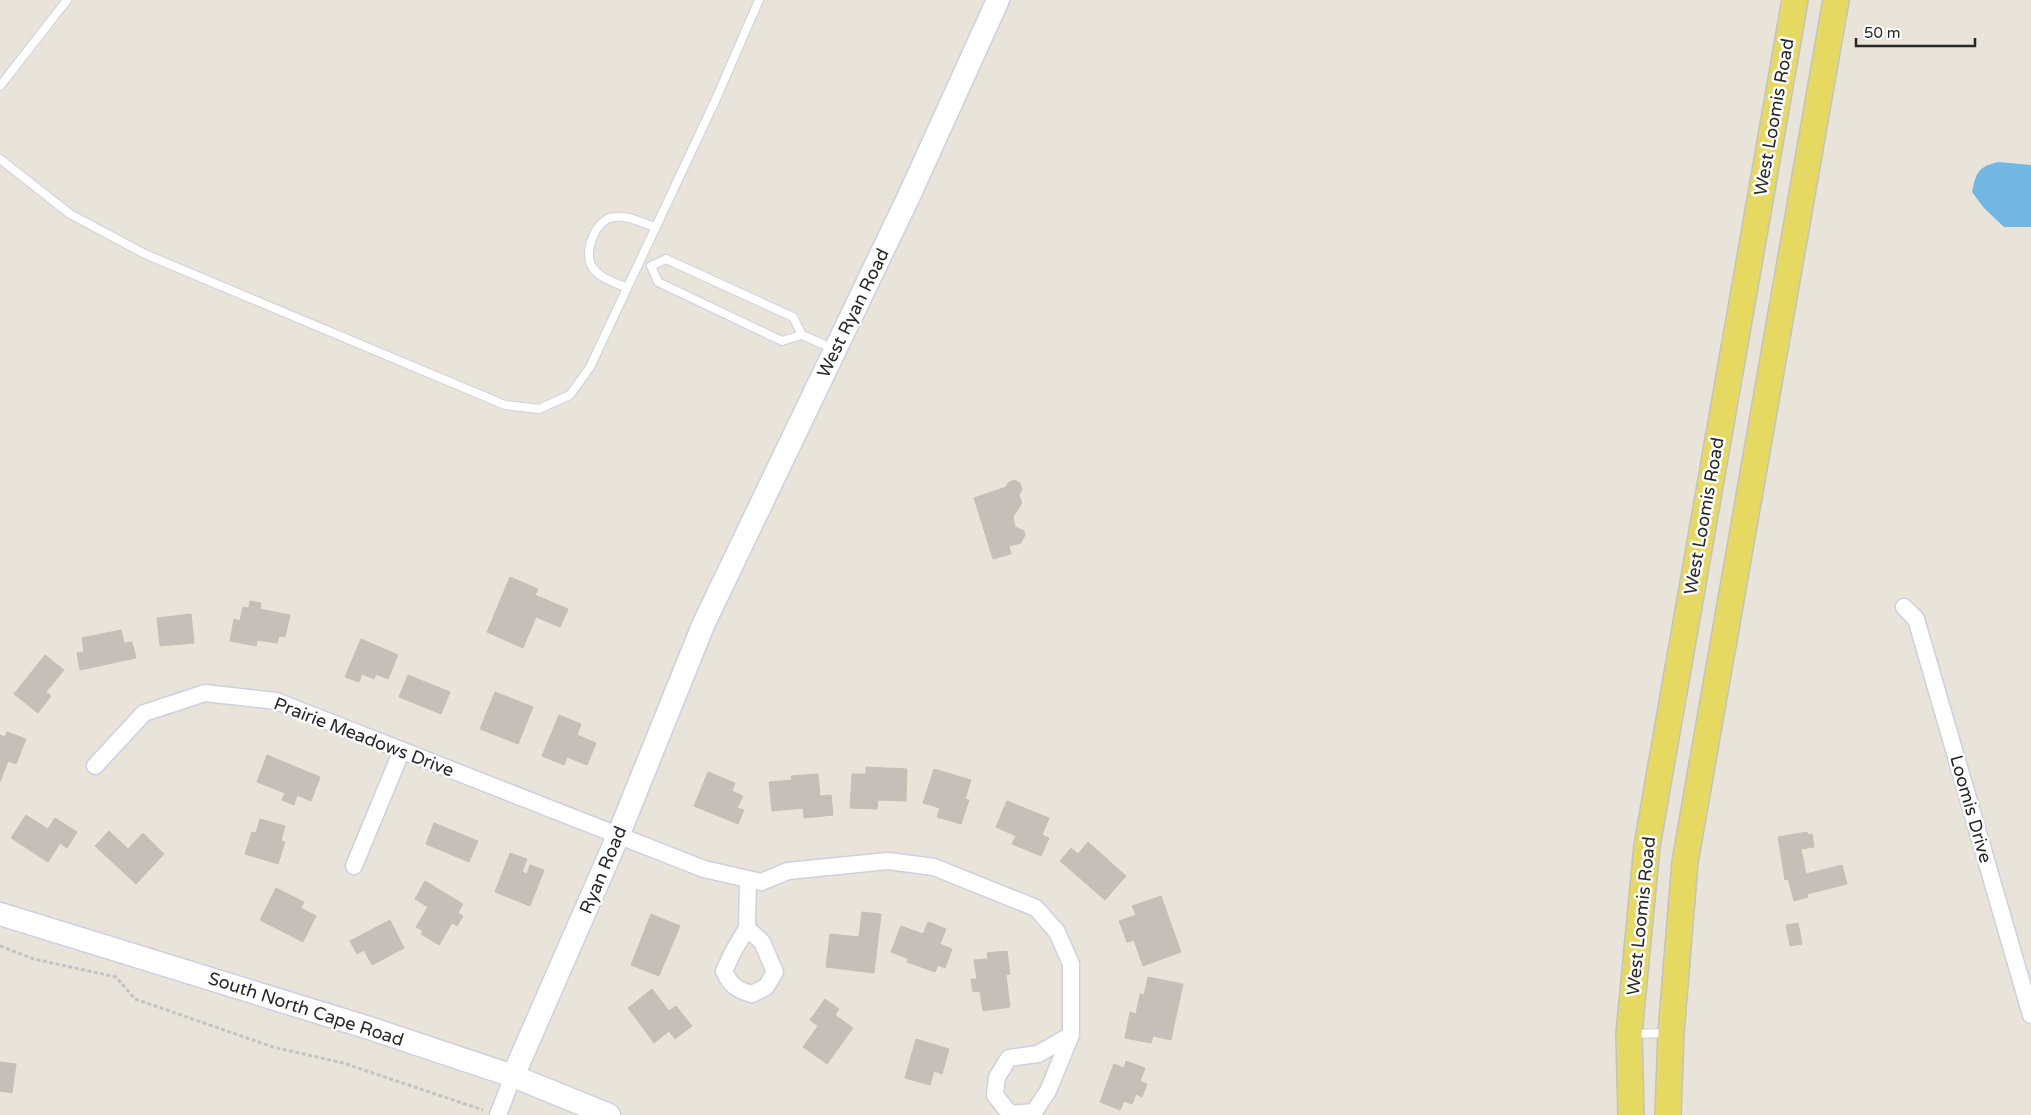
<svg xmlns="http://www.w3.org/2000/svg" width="2031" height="1115" font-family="'Varela Round',sans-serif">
<rect width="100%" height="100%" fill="#e8e4d9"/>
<!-- water -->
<path fill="#72b6e4" d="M1999,162L2031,165V227H2004L1984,208L1972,192C1976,173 1978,166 1999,162Z"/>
<!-- building -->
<path fill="#c4c0b9" stroke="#c3c0b3" d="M1014,480L1020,483L1022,489L1019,495L1022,503L1013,517L1015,527L1024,531L1025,535L1021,543L1009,546L1011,554L993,559L974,498L1006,487L1008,483Z
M510,577L538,589L535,595L568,609L560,627L536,617L523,648L487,632Z
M250,601L261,603L260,609L290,615L285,637L279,636L277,643L257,640L256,646L230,641L234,619L240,621L243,607L249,608Z
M191,614L194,643L160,646L157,618Z
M121,630L124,643L132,642L136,658L80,670L77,653L84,652L82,638Z
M361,639L398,655L388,679L376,674L374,679L362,674L359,682L345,677Z
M45,655L64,670L46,692L51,696L38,713L14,694Z
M408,675L450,692L441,714L399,697Z
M495,692L533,707L518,744L480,729Z
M559,715L581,724L577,735L596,743L587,765L567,757L564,765L542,756Z
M7,732L26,739L16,764L8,761L0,782V735L5,737Z
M267,755L320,777L311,801L297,795L294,805L282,800L285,793L257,782Z
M866,767L907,769L906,801L878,800L877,809L850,808L852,774H866Z
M934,769L971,780L965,799L969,800L961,824L937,817L940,808L923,803Z
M708,772L735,783L732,791L743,796L737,808L744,810L738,824L694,806Z
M818,774L820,796L831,795L833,815L804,818L803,808L772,811L769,782L792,780L791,776Z
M1007,801L1049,818L1042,835L1049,838L1041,856L1012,844L1016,836L996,827Z
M26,815L48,829L55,818L77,832L67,848L60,843L48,862L11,838Z
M260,819L285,826L281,841L285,842L278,864L245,854L252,832L256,833Z
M434,823L478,841L469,862L426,844Z
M109,831L128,849L143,833L164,854L136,884L95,846Z
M1807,832L1808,835L1812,834L1814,847L1801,849L1806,874L1842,865L1847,884L1807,894L1808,897L1794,901L1788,879L1785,880L1778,837Z
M1088,842L1126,876L1105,900L1060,861L1071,848L1078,854Z
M510,853L527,859L522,872L527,874L530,865L544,870L530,906L495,892Z
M425,881L463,904L458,913L463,916L457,926L452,923L439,945L421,934L423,931L416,927L428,907L415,899Z
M276,888L304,902L301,908L316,916L303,942L260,920Z
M1161,896L1181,952L1143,966L1134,940L1127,942L1119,921L1136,915L1132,906Z
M862,912L881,914L874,973L826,967L830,934L859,937Z
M651,914L680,926L659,976L631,965Z
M390,920L404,948L372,965L364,950L357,954L350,941Z
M928,922L946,929L940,944L952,949L945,968L938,965L935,972L907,962L909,959L891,952L901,926L923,934Z
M1798,923L1802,944L1790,946L1786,925Z
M1007,951L1010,974L1006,975L1010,1007L983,1011L980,991L973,992L971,979H977L974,960L988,959L987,953Z
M1148,977L1183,984L1171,1040L1153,1036L1151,1043L1125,1038L1130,1012L1136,1014L1140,994L1144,995Z
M652,989L669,1011L676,1006L692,1026L675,1039L669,1031L654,1043L628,1008Z
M825,999L839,1009L835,1015L853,1028L827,1064L803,1047L818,1026L810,1020Z
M916,1039L949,1049L942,1074L934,1071L930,1085L905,1078Z
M1126,1061L1145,1068L1140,1081L1147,1084L1142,1097L1136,1094L1132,1104L1124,1101L1120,1110L1100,1102L1114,1064L1124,1068Z
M0,1062L16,1064L12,1093L0,1091Z"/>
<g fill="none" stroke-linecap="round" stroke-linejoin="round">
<defs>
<path id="lane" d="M0,86L67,0
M0,159L70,214L145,254L505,405L539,409L570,395L590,367L716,99L759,0
M627,288C614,282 598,278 591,265C584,250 596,219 614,217C628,215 642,223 655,227
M802,335L782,341L658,282L651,266L666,259L793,317L802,335L834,349
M1631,1034L1667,1033"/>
<path id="street" d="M1904,607L1916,619L2031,1015
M95,766L144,713L205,693L276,701L704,869L761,882L788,871L888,861L934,867L1036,908L1057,932L1071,964V1035L1038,1054L1009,1058L997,1077L995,1095L1010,1114L1034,1112L1048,1091L1071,1035
M354,866L402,750
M747,928L762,942L775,972L766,987L752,994C737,990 730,985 724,971L733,952L747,928L748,879
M498,1115L513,1076"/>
<path id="secondary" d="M0,914L366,1027L513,1076L609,1115
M513,1076L618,836L704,623L909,196L998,0"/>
<path id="primary" d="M1631,1115L1629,1034L1647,846L1795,0
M1668,1115L1671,1033L1685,862L1836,0"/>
</defs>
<!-- lane casing -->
<use href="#lane" stroke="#cecfdf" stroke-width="10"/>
<!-- street casing -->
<use href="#street" stroke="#cecfdf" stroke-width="19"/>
<!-- secondary casing -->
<use href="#secondary" stroke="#cecfdf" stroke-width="25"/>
<!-- primary casing -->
<use href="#primary" stroke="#c3c3c3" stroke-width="28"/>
<!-- path -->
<path stroke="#c3c3c3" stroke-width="3" stroke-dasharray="4 2.5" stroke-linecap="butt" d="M0,946L34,959L116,977L135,999L273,1047L343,1063L483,1110"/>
<!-- lane -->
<use href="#lane" stroke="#fff" stroke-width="8"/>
<!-- street -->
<use href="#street" stroke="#fff" stroke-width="16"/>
<!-- secondary -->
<use href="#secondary" stroke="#fff" stroke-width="22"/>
<!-- primary -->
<use href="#primary" stroke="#e5d961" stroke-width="25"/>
</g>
<g text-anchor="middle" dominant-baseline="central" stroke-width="5" stroke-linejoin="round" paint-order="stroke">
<!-- street labels -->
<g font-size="18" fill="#272727" stroke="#fff">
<text transform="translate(1774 117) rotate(-80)">West Loomis Road</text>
<text transform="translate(853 313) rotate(-64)">West Ryan Road</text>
<text transform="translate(1704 516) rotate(-80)">West Loomis Road</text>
<text transform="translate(364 737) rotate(21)">Prairie Meadows Drive</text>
<text transform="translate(1971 809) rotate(74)">Loomis Drive</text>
<text transform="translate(603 870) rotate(-67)">Ryan Road</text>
<text transform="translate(1641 916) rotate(-84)">West Loomis Road</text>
<text transform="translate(306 1009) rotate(18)">South North Cape Road</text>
</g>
</g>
<!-- scale -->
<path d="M1856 38v8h119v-8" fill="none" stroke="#272727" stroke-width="2.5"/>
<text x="1864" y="38" font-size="15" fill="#272727" stroke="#ffffff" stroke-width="4" paint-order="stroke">50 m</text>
</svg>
